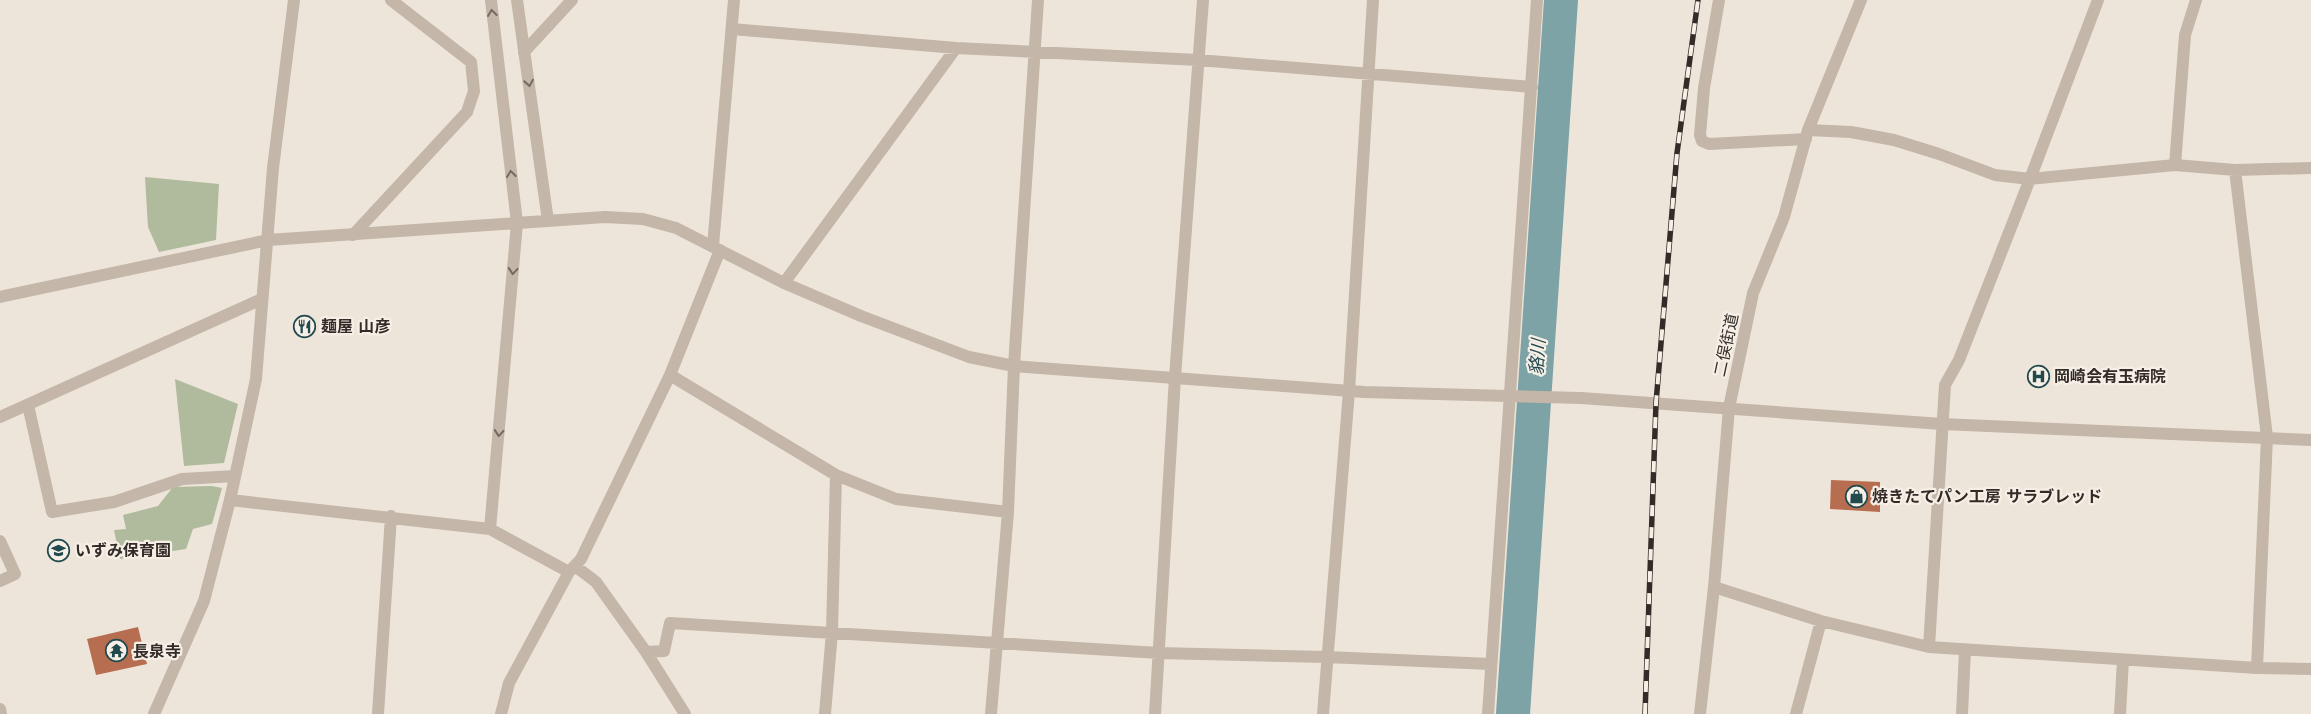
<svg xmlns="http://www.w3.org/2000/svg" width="2311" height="714" font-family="'DejaVu Sans','Noto Sans JP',sans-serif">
<rect width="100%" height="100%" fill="#eee5da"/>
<!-- green -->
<path fill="#afbb9c" d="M145,177L219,184L216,240L159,252L148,227Z
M175,379L238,404L224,463L184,466Z
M212,486L222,488L212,524L193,529L186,549L120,559L114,530L126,529L123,515L158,506L173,487Z"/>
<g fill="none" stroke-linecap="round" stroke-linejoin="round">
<!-- river -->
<path stroke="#7da3a7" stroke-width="34" d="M1513,714L1561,0"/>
</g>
<!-- building -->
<path fill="#b76d4f" d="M1831,480L1880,482V512L1830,509Z
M138,627L147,664L96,675L87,639Z"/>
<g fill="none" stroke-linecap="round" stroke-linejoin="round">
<!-- minor -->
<path stroke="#c4b6a8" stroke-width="12" d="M1719,0L1704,88L1700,135L1702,141L1709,144L1806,139
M732,29L956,48L1198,60L1532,87
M524,52L572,0
M1808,130L1851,132L1894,140L1939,154L1995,175L2030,179L2175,165L2235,170L2311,168
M2175,165L2185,35L2196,0
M2235,170L2267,437L2257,668
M353,235L467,112L474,91L471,62L391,0
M713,246L734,0
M784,283L956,48
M670,375L836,475L896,499L1008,512
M28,405L52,512L114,502L182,479L235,476
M0,417L262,299
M230,500L490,529L569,572
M490,529L517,223
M0,541L15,574L0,581
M575,566L596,582L646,652L685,714
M1714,587L1821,621L1929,647L2257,668L2311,669
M1929,647L1945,385L1959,360L2030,179L2098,0
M646,652L664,651L670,623L1159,653L1327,657L1491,664
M0,709L1,714
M378,714L391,516
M501,714L509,683L569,572L581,559L670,375L720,250
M825,714L832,632L836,475
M991,714L1008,512L1014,366L1038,0
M1155,714L1175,377L1203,0
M1323,714L1349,391L1373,0
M1488,714L1537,0
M1796,714L1821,621
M1962,714L1965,651
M2120,714L2123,660"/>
<!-- tertiary -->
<path stroke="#c4b6a8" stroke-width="12" d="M491,0L517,223
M517,0L548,221
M0,297L268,240L605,217L643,219L676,228L784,283L861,316L969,357L1014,366L1364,392L1581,398L1942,424L2311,440
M154,714L204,601L230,500L256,379L273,168L294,0
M1700,714L1714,587L1729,408L1753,293L1784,217L1808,130L1861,0"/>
<defs>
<path id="rail" d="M1645,714L1656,403L1677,153L1698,0"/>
</defs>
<!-- rail casing -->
<use href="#rail" stroke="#322b27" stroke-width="5.5"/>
<!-- rail -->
<use href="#rail" stroke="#f6efe6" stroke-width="4" stroke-dasharray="11" stroke-linecap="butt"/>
</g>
<!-- one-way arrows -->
<defs><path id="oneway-chevron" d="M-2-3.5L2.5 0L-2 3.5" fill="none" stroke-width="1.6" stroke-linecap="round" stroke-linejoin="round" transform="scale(1.25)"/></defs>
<g stroke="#746a61">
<use href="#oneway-chevron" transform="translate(492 13) rotate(-97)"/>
<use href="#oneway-chevron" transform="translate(529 83) rotate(81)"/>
<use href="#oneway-chevron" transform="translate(511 174) rotate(-97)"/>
<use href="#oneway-chevron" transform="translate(513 271) rotate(95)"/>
<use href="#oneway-chevron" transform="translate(499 433) rotate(95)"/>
</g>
<!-- icons -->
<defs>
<symbol id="restaurant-ring" viewBox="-11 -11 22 22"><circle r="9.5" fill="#f6efe6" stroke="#22494e" stroke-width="1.5"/><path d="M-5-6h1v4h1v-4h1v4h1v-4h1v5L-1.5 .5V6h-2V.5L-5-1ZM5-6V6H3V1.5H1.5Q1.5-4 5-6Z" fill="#22494e"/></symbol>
<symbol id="hospital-ring" viewBox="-11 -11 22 22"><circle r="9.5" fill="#f6efe6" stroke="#22494e" stroke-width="1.5"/><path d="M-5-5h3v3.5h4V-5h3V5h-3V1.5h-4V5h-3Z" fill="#22494e"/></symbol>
<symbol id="shop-ring" viewBox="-11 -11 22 22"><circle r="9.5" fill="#f6efe6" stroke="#22494e" stroke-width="1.5"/><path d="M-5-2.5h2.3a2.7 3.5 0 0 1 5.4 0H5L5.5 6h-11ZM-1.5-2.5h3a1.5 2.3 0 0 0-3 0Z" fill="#22494e"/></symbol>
<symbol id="school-ring" viewBox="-11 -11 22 22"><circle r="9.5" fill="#f6efe6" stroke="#22494e" stroke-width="1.5"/><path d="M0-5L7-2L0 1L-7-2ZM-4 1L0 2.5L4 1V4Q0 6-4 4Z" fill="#22494e"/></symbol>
<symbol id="temple-ring" viewBox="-11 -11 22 22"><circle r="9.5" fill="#f6efe6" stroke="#22494e" stroke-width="1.5"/><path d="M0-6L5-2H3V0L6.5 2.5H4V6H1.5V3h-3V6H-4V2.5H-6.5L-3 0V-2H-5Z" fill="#22494e"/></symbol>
</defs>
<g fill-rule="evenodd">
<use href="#restaurant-ring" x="292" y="314" width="25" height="25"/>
<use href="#hospital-ring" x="2026" y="364" width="25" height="25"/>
<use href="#shop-ring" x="1844" y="484" width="25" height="25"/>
<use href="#school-ring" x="46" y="538" width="25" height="25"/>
<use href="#temple-ring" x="104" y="638" width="25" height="25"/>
</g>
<g text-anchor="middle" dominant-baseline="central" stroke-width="4.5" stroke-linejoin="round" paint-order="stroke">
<!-- poi labels -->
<g font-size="16" font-weight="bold" fill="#322b27" stroke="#f6efe6" text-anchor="start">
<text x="321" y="326">麺屋 山彦</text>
<text x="2054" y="376">岡崎会有玉病院</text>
<text x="1872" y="496">焼きたてパン工房 サラブレッド</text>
<text x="75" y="550">いずみ保育園</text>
<text x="133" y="651">長泉寺</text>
</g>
<!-- street labels -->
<g font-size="16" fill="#322b27" stroke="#f6efe6">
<text transform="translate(1726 345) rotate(-78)">二俣街道</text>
</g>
<!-- water labels -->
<g font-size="18" font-style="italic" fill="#22494e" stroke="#f6efe6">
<text transform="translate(1537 357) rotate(-86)">貉川</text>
</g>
</g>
</svg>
